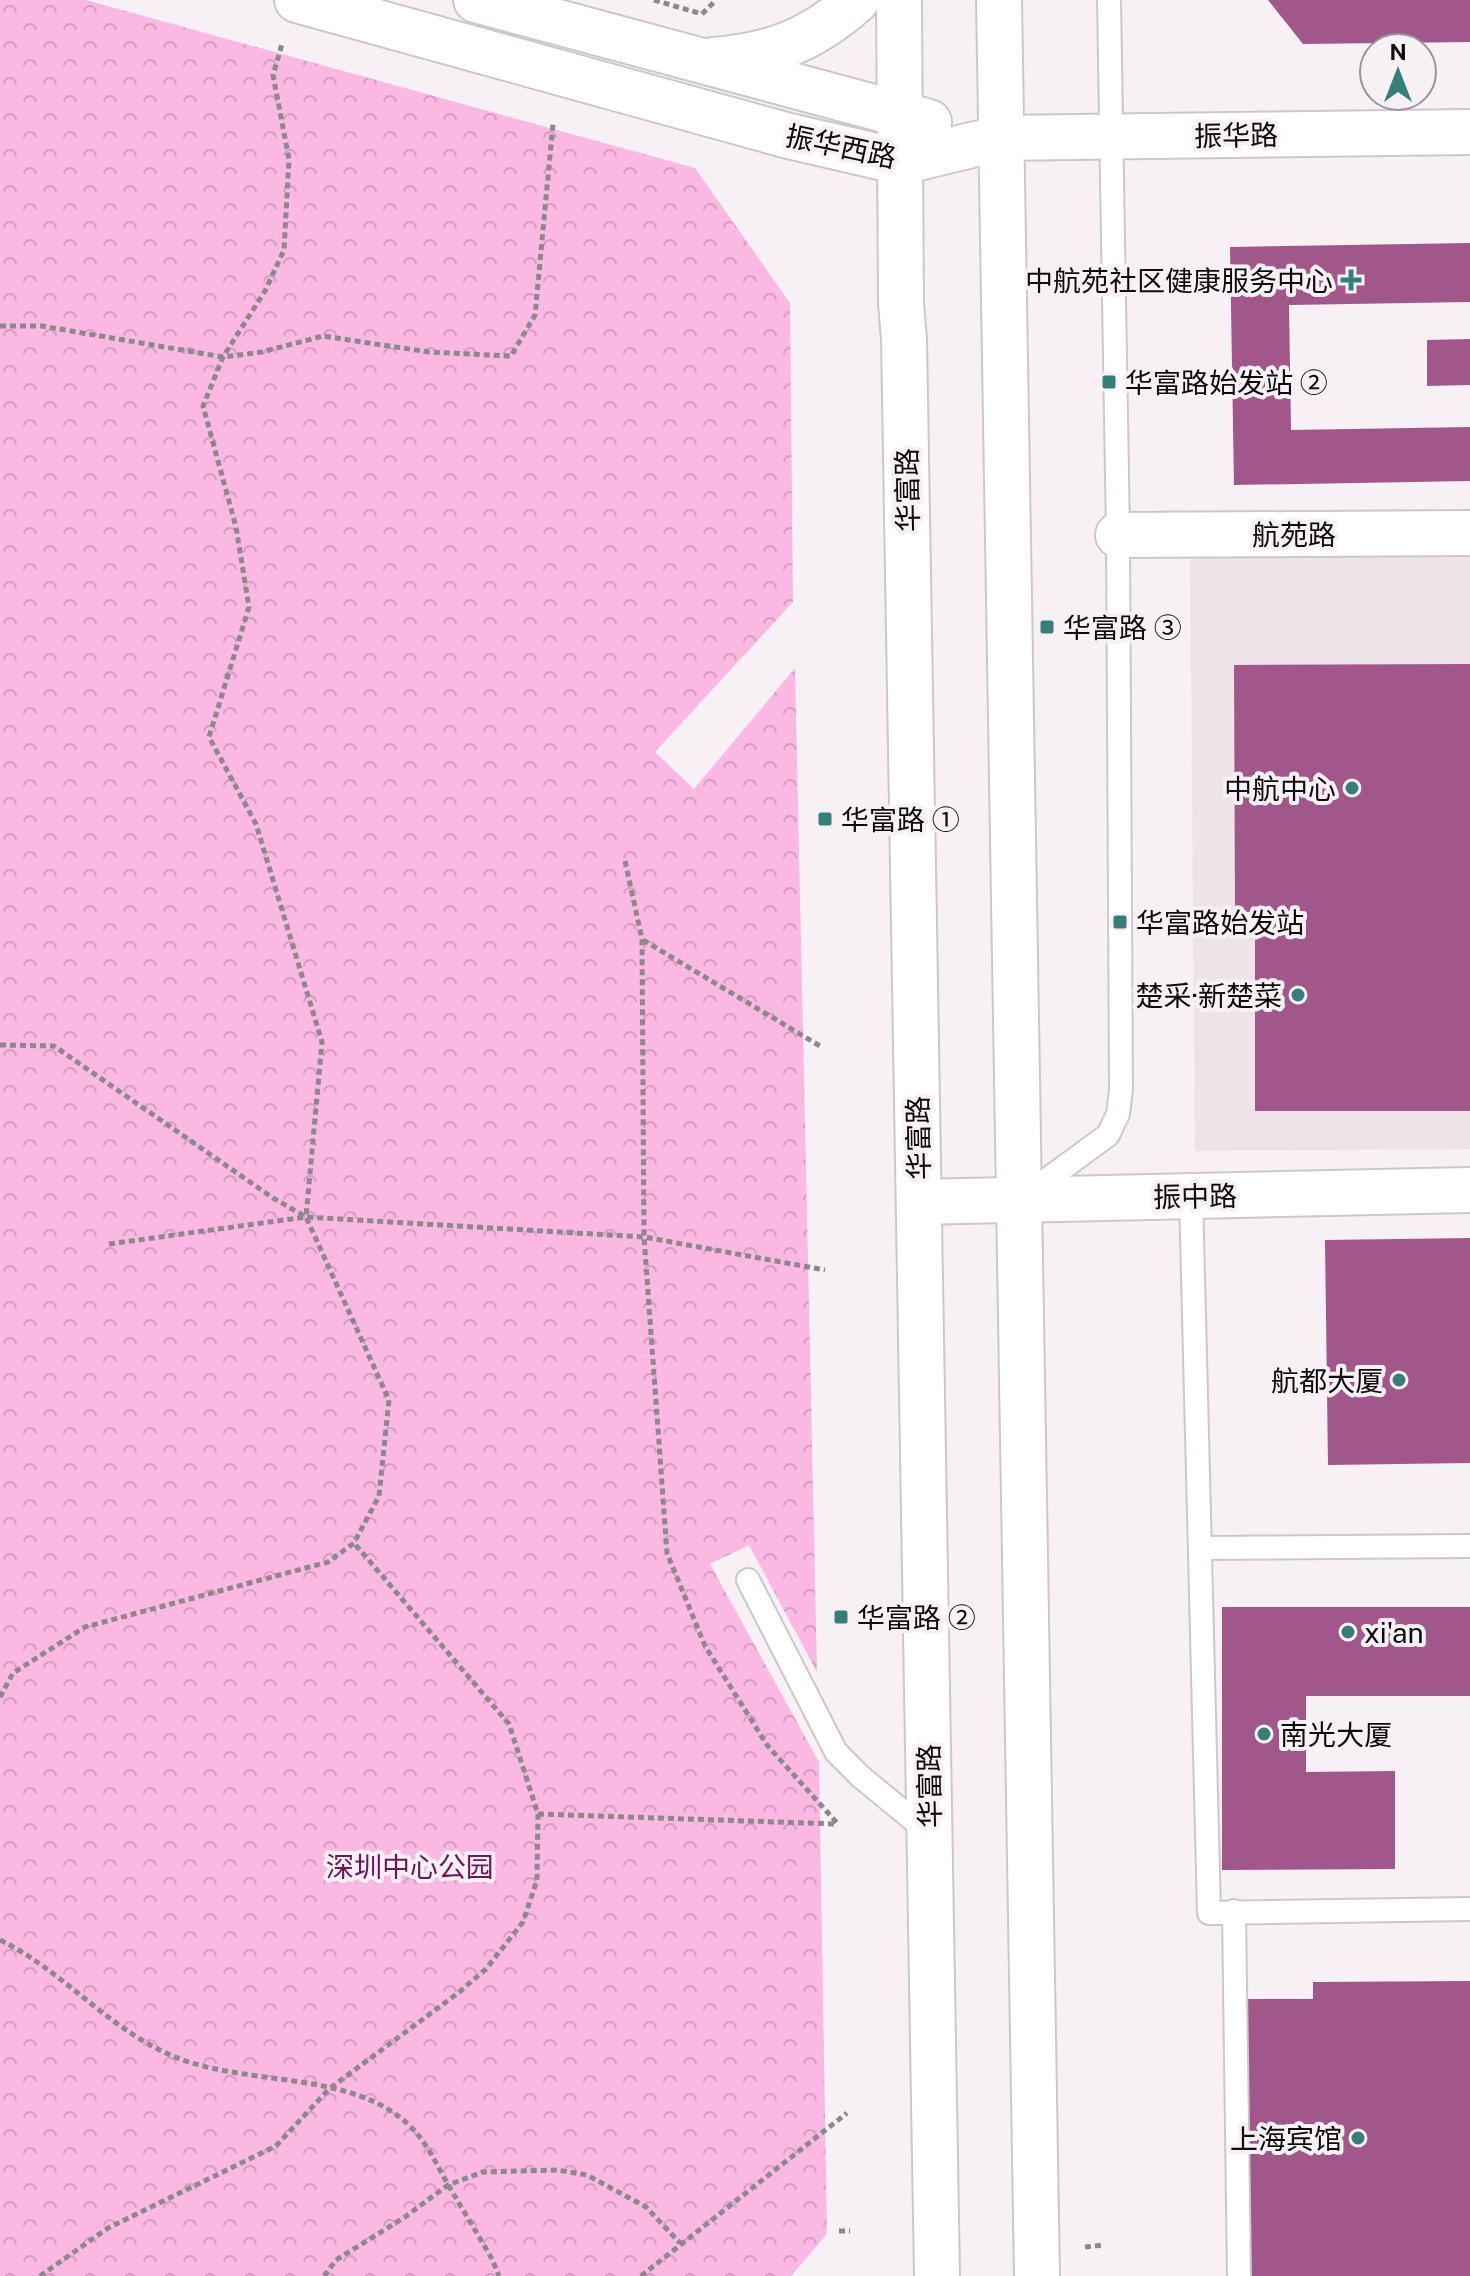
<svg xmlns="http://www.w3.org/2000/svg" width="1470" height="2276" font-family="'Public Sans','Noto Sans SC',sans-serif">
<defs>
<pattern id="park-crowns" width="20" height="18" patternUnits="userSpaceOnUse" patternTransform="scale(2)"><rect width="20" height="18" fill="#fab8e3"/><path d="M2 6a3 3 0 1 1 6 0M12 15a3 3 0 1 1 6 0" fill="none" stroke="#d59dc2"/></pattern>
</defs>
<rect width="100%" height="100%" fill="#f7f1f5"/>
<!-- built -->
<path fill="#efe3ea" d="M1470,553V1149L1195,1151L1190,555Z"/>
<!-- park -->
<path fill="url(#park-crowns)" d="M0,0H86L695,168L790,303L793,602L655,752L694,789L795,668L817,1672L749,1545L710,1564L819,1762L827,2234L791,2276H0Z"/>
<!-- building -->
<path fill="#a1578a" d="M1268,0H1470V42L1303,44Z
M1470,243V302L1289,305L1291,430L1470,427V481L1234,485L1230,247Z
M1470,339V385L1427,386V340Z
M1470,664V1111H1255V912H1235L1234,665Z
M1470,1238V1463L1328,1465L1325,1240Z
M1222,1607H1470V1696H1306V1772L1395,1771V1869L1222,1870Z
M1470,1981V2276H1247L1245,1999H1313V1982Z"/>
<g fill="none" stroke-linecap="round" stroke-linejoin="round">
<defs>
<path id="service" d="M1026,1195L1108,1135L1118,1114L1121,1090L1118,535L1109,0
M1191,1196L1209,1913L1470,1909
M1200,1548L1470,1546
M748,1580L836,1752L861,1777L928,1832
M1234,1911L1239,2276"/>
<path id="minor" d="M1118,535L1470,533"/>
<path id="tertiary" d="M919,1202L1470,1190"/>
<path id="secondary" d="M297,0L785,135L901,162L1001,138L1470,132
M476,0L929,122
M899,0L901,303L904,339L937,2276
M999,0L1037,2276
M714,60C773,55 812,40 857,0"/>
</defs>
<!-- service casing -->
<use href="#service" stroke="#cdc7cb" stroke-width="26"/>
<!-- minor casing -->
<use href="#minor" stroke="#cdc7cb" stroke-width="48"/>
<!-- tertiary casing -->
<use href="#tertiary" stroke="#cdc7cb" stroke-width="48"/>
<!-- secondary casing -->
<use href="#secondary" stroke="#cdc7cb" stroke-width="48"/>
<!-- path -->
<path stroke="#8c888b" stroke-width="5" stroke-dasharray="6 4" stroke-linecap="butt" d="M654,0L702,14L716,0
M0,326H42L223,357L262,352L323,336L429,352L511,356L535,315L553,124
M625,861L642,939L644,1237L667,1553L705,1646L767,1745L838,1824
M643,940L820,1046
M0,1045L54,1046L273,1198L306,1217L644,1237L825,1270
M109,1244L306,1217
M0,1697L13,1673L85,1627L328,1562L354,1543L379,1496L389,1400L306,1217L322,1042L256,824L209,737L249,607L236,527L203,406L223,357L265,291L284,250L289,159L273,75L282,44
M538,1814L837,1824
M0,1940C60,1969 105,2025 166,2053C241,2089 354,2067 413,2129C427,2144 436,2163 446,2181C461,2207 477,2233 492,2259L499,2276
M839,2231H850
M1085,2247L1104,2245
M40,2276L108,2228L276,2146L329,2089L458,1993L486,1969L523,1922L537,1880L538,1814L509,1724L354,1543
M324,2276L336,2260L405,2217L448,2185L483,2172L557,2170L587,2175L646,2207L680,2243
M641,2276L847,2113"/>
<!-- service -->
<use href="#service" stroke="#fff" stroke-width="22"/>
<!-- minor -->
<use href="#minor" stroke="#fff" stroke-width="44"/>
<!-- tertiary -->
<use href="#tertiary" stroke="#fff" stroke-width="44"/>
<!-- secondary -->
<use href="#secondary" stroke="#fff" stroke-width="44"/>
</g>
<!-- markers -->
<g fill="#367e7a" stroke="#f7f1f5" stroke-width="3">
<path d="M1347 268h8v8h8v8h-8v8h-8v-8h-8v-8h8z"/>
<rect x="1101" y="374" width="16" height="16" rx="4"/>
<rect x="1039" y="619" width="16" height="16" rx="4"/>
<circle cx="1352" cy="788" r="8"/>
<rect x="817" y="811" width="16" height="16" rx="4"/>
<rect x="1112" y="914" width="16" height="16" rx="4"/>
<circle cx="1298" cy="995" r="8"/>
<circle cx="1399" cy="1380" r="8"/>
<rect x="833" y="1609" width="16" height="16" rx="4"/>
<circle cx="1348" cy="1632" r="8"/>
<circle cx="1264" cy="1734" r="8"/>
<circle cx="1358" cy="2138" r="8"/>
</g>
<g text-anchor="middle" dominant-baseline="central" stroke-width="8" stroke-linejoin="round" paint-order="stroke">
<!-- street labels -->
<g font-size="28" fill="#0d0b0c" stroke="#f7f1f5">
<text transform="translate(1236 135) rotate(-1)">振华路</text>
<text transform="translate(841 146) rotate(12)">振华西路</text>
<text transform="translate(907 490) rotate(-91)">华富路</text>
<text x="1294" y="534">航苑路</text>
<text transform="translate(918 1138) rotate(-91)">华富路</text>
<text transform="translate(1195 1196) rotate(-1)">振中路</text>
<text transform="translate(929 1786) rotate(-91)">华富路</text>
</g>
<!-- poi labels -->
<g font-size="28" fill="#0d0b0c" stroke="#f7f1f5" text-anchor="start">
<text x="1333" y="280" text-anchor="end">中航苑社区健康服务中心</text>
<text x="1125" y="382">华富路始发站 ②</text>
<text x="1063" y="627">华富路 ③</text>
<text x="1336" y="788" text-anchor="end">中航中心</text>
<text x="841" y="819">华富路 ①</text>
<text x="1136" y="922">华富路始发站</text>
<text x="1282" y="995" text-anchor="end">楚采·新楚菜</text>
<text x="1383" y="1380" text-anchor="end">航都大厦</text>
<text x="857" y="1617">华富路 ②</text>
<text x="1364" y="1632">xi'an</text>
<text x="1280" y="1734">南光大厦</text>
<text x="1342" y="2138" text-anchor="end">上海宾馆</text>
</g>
<!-- park labels -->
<g font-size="28" fill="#70145b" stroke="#f7f1f5">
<text x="410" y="1866">深圳中心公园</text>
</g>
</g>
<!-- north arrow -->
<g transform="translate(1398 72)"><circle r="38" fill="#f7f1f5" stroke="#999598" stroke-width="2"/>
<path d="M0-6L14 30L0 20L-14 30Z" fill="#367e7a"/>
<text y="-12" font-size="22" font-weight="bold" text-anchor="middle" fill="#0d0b0c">N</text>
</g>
</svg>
